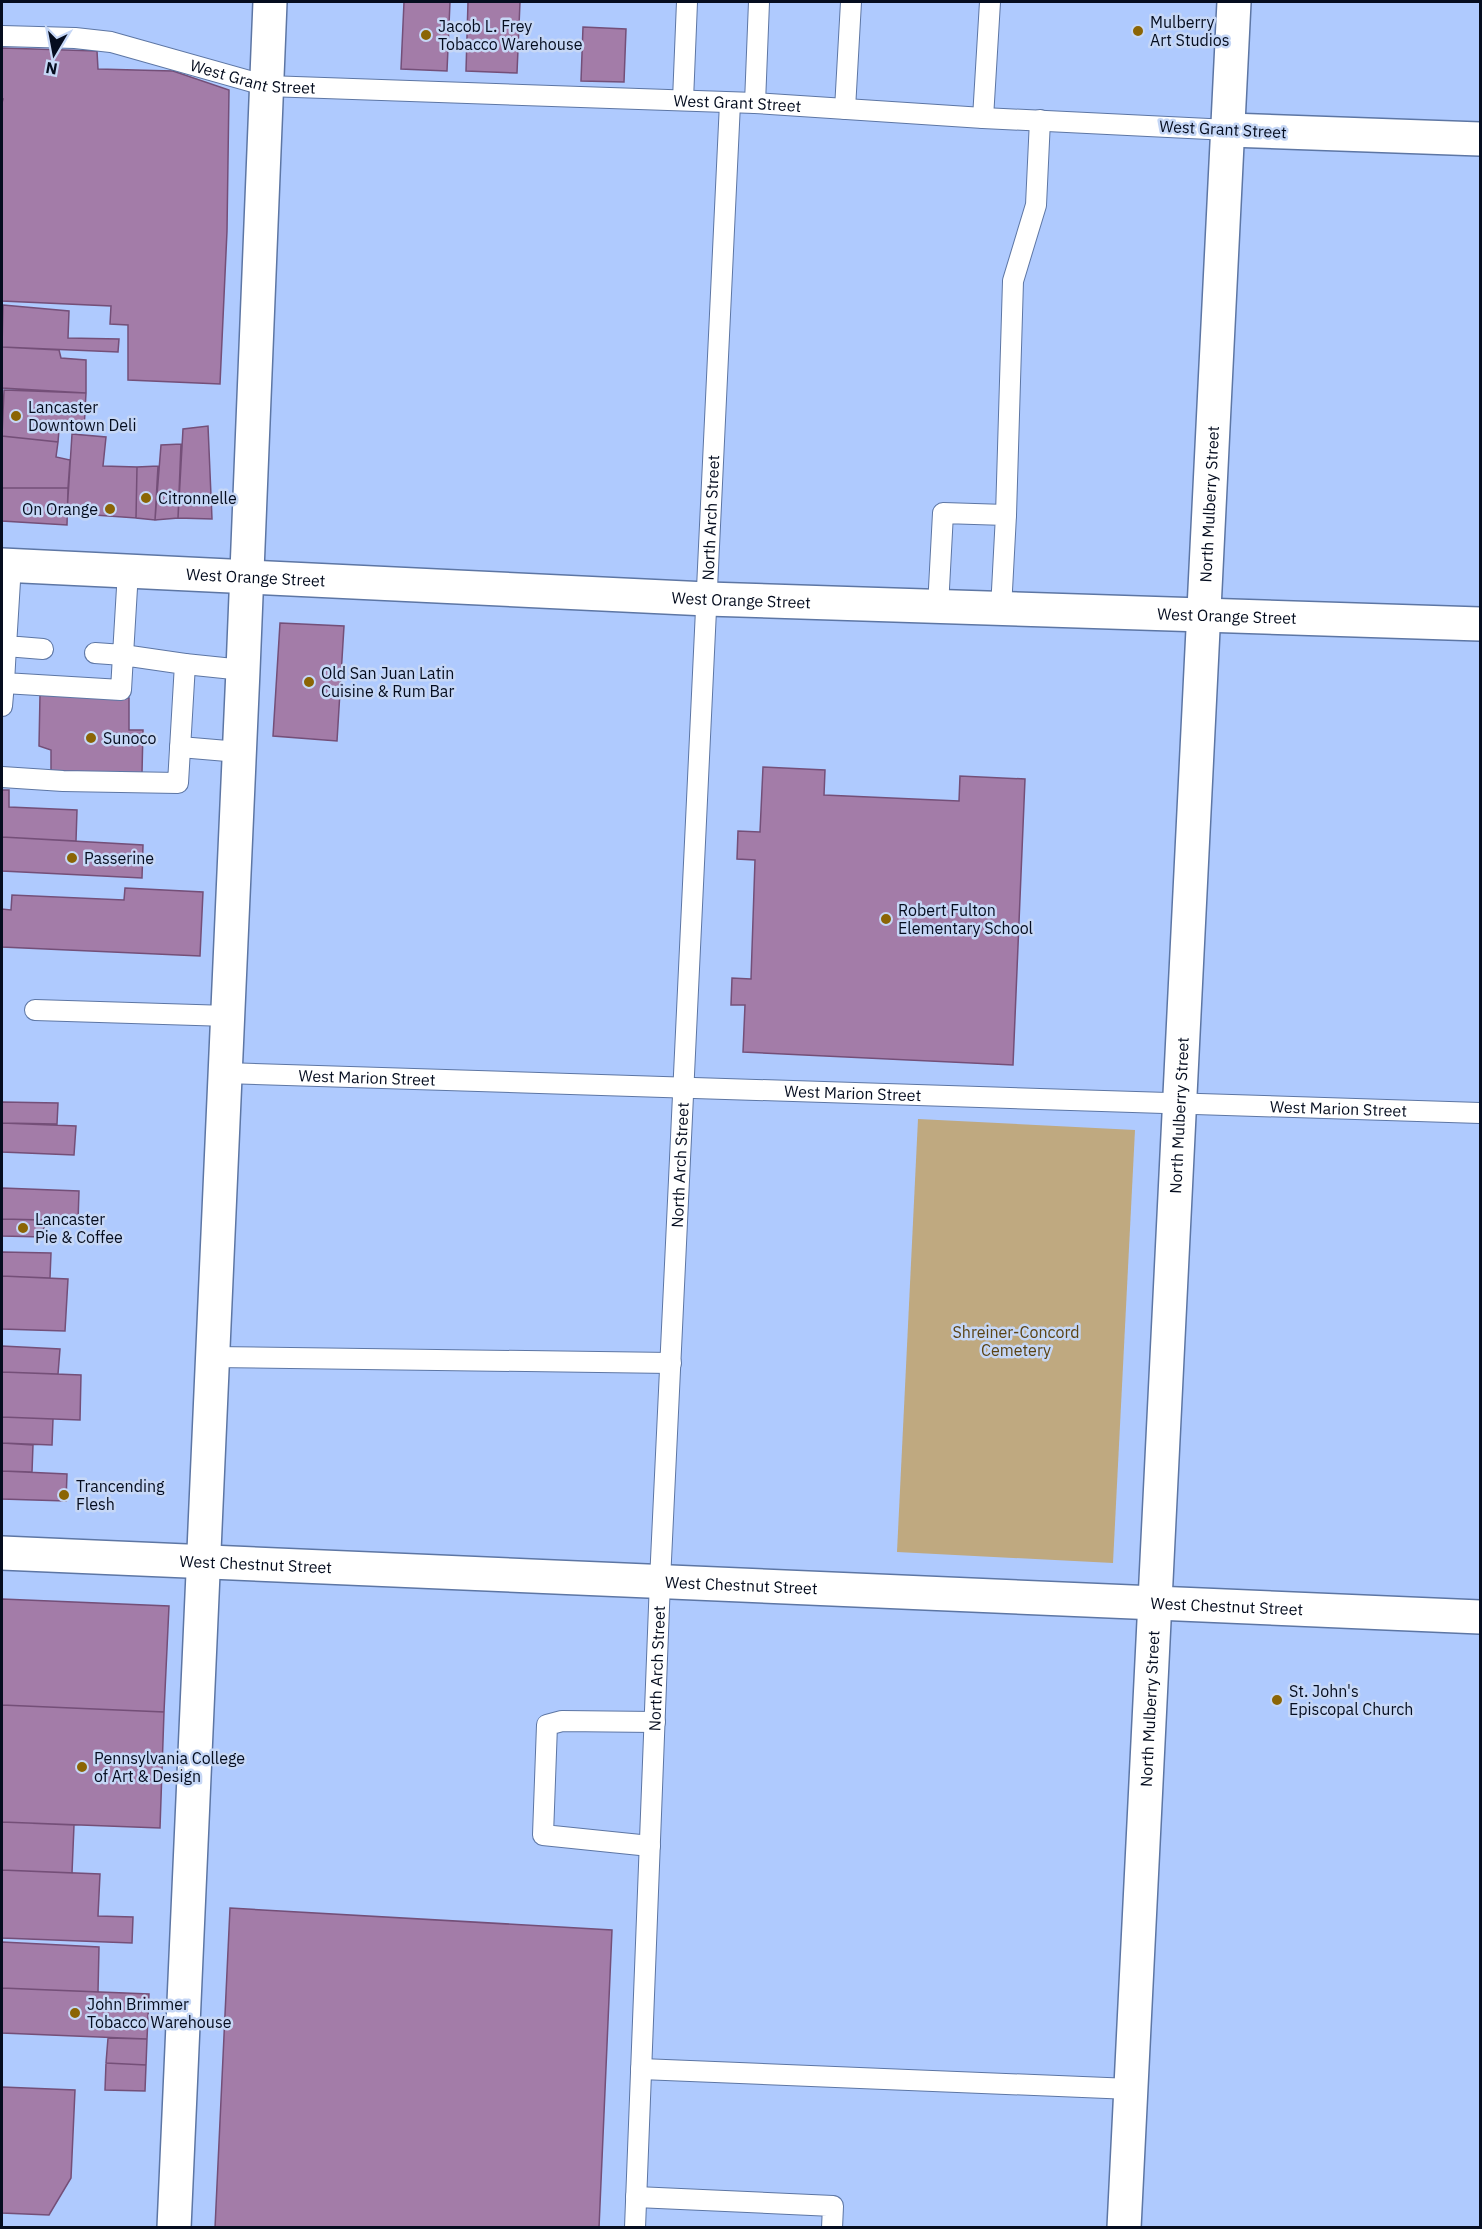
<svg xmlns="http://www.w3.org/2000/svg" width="1482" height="2229" font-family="'IBM Plex Sans',sans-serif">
<rect width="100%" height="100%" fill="#afcafe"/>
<!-- green -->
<path fill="#bfa980" d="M918,1119L1135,1130L1113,1563L897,1552Z"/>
<!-- building -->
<path fill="#a37ca8" stroke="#744f78" stroke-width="1.5" d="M404,2H450L447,71L401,69Z
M468,2H520L517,73L466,71Z
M583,27L626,29L624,82L581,81Z
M2,48L97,51L98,69L173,71L229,90L227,231L220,384L128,380V325L110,324L111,306L2,301V103L3,99H2Z
M3,305L69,311L68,338L119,339L118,352L2,347Z
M2,347L59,350L61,358L86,360V393L2,388Z
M4,390L86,393L84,430H59L58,442L2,436Z
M208,426L212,519L178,518L183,429Z
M72,434L106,437L103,466L137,467L136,518L67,513Z
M2,436L58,442L56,457L70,460L68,488H2Z
M181,444L178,518L155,520L161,445Z
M158,466L155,520L136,518L137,467Z
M2,488H68L67,525L2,521Z
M280,623L344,626L337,741L273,736Z
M40,695L129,698V730H143L142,773L51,771V750L39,746Z
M763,767L825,770L824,795L959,801L960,776L1025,779L1013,1065L743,1052L745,1005H731L732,978L751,979L755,860L737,859L738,831L760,832Z
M2,790H9V807L77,810L76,841L2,837Z
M2,837L143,845L142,878L2,871Z
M125,888L203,892L200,956L2,947V909L11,910L12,895L124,900Z
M2,1102L58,1103L57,1124L2,1123Z
M2,1123L76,1126L74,1155L2,1152Z
M2,1188L79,1191L78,1221L2,1219Z
M2,1219L44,1220V1237L2,1236Z
M2,1252L51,1253L50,1278L2,1276Z
M2,1276L68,1279L65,1331L2,1329Z
M2,1346L60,1349L58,1374L2,1372Z
M2,1372L81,1375L80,1420L2,1417Z
M2,1417L53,1419L52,1445L2,1443Z
M2,1443L33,1445L32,1472L2,1471Z
M2,1471L67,1474L66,1501L2,1499Z
M2,1599L169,1606L164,1712L2,1705Z
M2,1705L164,1712L160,1828L2,1822Z
M2,1822L74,1825L72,1873L2,1870Z
M2,1870L100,1874L98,1916L133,1917L132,1943L2,1938Z
M230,1908L612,1930L599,2228H215Z
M2,1942L99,1947L98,1992L2,1988Z
M2,1988L149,1994L147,2039L2,2033Z
M108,2038L147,2039L146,2065L106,2063Z
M106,2063L146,2065L145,2091L105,2090Z
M2,2087L75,2090L71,2178L49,2215L2,2213Z"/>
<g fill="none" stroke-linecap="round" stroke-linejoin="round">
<defs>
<g id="lane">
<path id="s1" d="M2,36L75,38L111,42L267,86L755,103L983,118L1229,130"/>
<path d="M683,100L687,2"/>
<path d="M755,103L759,2"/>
<path d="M845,109L851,2"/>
<path d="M983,118L990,2"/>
<path d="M1006,515L1013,281L1036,205L1040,120"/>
<path d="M11,565L6,646L43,649"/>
<path d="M938,607L943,513L1006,515L1001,609"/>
<path d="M95,653L123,655L128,571"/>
<path d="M185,664L243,670"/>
<path d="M2,683H4L2,706"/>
<path d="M180,747L239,752"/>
<path d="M2,777L63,781L178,783L185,664L123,655L121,690L4,683L6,646"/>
<path d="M35,1010L228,1016"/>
<path id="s2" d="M225,1073L1480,1113"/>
<path d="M212,1357L671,1363"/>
<path d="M650,1846L543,1835L547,1725L562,1721L655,1722"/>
<path d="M641,2069L1131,2089"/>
<path d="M636,2197L833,2206L832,2228"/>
<path id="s3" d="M635,2228L660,1581L730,103"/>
</g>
<path id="street" d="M1229,130L1480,139
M174,2228L243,670L270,2"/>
<g id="secondary">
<path id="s4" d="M1124,2228L1234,2"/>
</g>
<g id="primary">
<path id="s5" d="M2,565L707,599L1480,624"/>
<path id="s6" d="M2,1553L1480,1617"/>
</g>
</defs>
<!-- lane casing -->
<use href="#lane" stroke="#5d76a4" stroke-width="22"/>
<!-- street casing -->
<use href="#street" stroke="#5d76a4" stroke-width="36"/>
<!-- secondary casing -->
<use href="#secondary" stroke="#5d76a4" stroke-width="36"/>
<!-- primary casing -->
<use href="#primary" stroke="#5d76a4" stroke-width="36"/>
<!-- lane -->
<use href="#lane" stroke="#fff" stroke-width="20"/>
<!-- street -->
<use href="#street" stroke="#fff" stroke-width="33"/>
<!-- secondary -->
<use href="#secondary" stroke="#fff" stroke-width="33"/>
<!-- primary -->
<use href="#primary" stroke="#fff" stroke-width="33"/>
</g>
<!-- markers -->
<g fill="#8b6505" stroke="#c6d7f6" stroke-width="2">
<circle cx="1138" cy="31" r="6"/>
<circle cx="426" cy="35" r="6"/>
<circle cx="16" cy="416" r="6"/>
<circle cx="146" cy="498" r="6"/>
<circle cx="110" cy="509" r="6"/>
<circle cx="309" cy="682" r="6"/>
<circle cx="91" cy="738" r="6"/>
<circle cx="72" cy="858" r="6"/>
<circle cx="886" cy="919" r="6"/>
<circle cx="23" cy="1228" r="6"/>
<circle cx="64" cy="1495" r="6"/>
<circle cx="1277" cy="1700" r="6"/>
<circle cx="82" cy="1767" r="6"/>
<circle cx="75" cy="2013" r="6"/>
</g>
<g text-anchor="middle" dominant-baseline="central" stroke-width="5" stroke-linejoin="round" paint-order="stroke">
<!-- poi labels -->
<g font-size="16" fill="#050d1f" stroke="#c6d7f6" text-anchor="start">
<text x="1150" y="22">Mulberry<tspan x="1150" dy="18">Art Studios</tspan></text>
<text x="438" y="26">Jacob L. Frey<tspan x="438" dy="18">Tobacco Warehouse</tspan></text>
<text x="28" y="407">Lancaster<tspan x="28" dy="18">Downtown Deli</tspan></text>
<text x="158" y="498">Citronnelle</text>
<text x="98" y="509" text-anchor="end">On Orange</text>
<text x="321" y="673">Old San Juan Latin<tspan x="321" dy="18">Cuisine &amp; Rum Bar</tspan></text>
<text x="103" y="738">Sunoco</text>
<text x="84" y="858">Passerine</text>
<text x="898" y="910">Robert Fulton<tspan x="898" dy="18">Elementary School</tspan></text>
<text x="35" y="1219">Lancaster<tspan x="35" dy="18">Pie &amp; Coffee</tspan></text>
<text x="76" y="1486">Trancending<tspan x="76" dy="18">Flesh</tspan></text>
<text x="1289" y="1691">St. John's<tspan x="1289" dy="18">Episcopal Church</tspan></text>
<text x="94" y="1758">Pennsylvania College<tspan x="94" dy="18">of Art &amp; Design</tspan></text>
<text x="87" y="2004">John Brimmer<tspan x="87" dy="18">Tobacco Warehouse</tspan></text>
</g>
<!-- street labels -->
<g font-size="16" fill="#050d1f" stroke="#c6d7f6">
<text stroke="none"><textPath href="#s1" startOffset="256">West Grant Street</textPath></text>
<text stroke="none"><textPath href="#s1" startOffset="742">West Grant Street</textPath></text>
<text transform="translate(1223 129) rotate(3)">West Grant Street</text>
<text stroke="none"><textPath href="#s4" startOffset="1726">North Mulberry Street</textPath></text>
<text stroke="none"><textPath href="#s3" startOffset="1712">North Arch Street</textPath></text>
<text stroke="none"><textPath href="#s5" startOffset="254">West Orange Street</textPath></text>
<text stroke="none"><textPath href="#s5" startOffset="740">West Orange Street</textPath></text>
<text stroke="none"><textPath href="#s5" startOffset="1226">West Orange Street</textPath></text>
<text stroke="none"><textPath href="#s2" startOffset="142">West Marion Street</textPath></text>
<text stroke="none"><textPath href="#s2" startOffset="628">West Marion Street</textPath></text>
<text stroke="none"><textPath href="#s2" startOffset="1114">West Marion Street</textPath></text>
<text stroke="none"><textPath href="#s4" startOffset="1114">North Mulberry Street</textPath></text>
<text stroke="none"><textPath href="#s3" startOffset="1064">North Arch Street</textPath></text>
<text stroke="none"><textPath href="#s6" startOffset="254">West Chestnut Street</textPath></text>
<text stroke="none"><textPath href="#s6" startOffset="740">West Chestnut Street</textPath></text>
<text stroke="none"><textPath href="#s6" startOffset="1226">West Chestnut Street</textPath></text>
<text stroke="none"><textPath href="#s3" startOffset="560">North Arch Street</textPath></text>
<text stroke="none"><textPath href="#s4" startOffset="520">North Mulberry Street</textPath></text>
</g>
<!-- park labels -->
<g font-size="16" fill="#5a4314" stroke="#c6d7f6">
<text x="1016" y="1332">Shreiner-Concord<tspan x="1016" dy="18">Cemetery</tspan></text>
</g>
</g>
<!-- border -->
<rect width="1482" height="2229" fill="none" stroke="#050d1f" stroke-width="6"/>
<!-- north arrow -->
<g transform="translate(54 54) rotate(190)" stroke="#c6d7f6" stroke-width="4.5" paint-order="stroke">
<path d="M0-4.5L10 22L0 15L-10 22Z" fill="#050d1f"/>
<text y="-9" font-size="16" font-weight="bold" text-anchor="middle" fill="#050d1f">N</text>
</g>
</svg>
